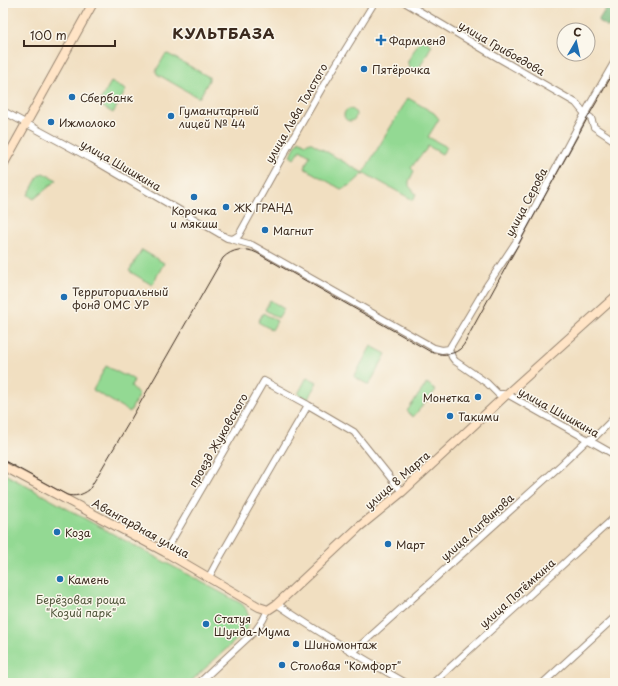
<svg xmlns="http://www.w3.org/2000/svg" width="618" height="686" font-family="'Playpen Sans',sans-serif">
<rect width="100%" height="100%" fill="#fbf7ec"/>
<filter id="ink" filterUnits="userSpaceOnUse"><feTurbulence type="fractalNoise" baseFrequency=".025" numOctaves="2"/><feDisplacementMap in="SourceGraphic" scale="8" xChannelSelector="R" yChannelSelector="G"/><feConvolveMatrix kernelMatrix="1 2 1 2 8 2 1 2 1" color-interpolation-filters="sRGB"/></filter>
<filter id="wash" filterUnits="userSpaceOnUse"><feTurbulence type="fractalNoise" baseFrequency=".012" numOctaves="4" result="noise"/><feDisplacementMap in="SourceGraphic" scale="16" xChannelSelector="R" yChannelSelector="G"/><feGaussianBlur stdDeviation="0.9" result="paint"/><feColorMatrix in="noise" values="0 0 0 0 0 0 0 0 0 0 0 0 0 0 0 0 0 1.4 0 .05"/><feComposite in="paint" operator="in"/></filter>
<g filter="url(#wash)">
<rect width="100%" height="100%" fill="#f1dfc1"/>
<!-- green -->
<path fill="#93d993" stroke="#678258" d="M421,38L432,45L417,72C412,70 407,68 408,61Z
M168,54L209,77V80L200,97H197L157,74L156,71L165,55Z
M111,82L126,90L113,113L98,104Z
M408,98L434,113L439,119L428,137L447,147L442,154L428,146L425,151L420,156L411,168L414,171L409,181V186L416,194L413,200L364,173L351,185L341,189L304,168L310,156L300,150L294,159L290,156L299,140L306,144L310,142L363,173Z
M344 115a6 6 0 1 1 12 0a6 6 0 1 1-12 0Z
M43,173L57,180L34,199L28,195L39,175Z
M142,250L164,263L152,285L129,271Z
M270,300L284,309L278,318L265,310Z
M263,313L277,321L272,330L258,322Z
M371,346L386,354L369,385L354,377Z
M106,366L123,375H126L134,380L131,387L139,394L130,412L93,390Z
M307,377L317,382L308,399L298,394Z
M427,383L436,390L413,417L407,411Z
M3,473L91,522L242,604C249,611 250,620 247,630L189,683H3Z"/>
<!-- forest -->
<path fill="#76b97d" stroke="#58724e" d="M609,3H615V14L608,27L598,21Z"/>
</g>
<g filter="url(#ink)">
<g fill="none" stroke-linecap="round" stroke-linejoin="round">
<defs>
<path id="street" d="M406,3L488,52L576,103L585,114L591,118L594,127L615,141
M3,111L92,159L227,238L233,239L239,235L281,159L323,86L374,3
M231,239L252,245L434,348L442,350L449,349
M449,349L486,287L516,242L589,106L615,61
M449,349L452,357L455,361L487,383L498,394H507L615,455
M165,552L264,381L308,405L354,432L402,492
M209,577L216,564L308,405
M277,604C319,633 362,658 406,683
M353,652L562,464L587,440L595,437L615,417
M199,683L256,630L263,620L268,610
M433,683L615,517
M543,683L615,617"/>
<path id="secondary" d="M3,165L93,3
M3,466L165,552L259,607L268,610L277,604L359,527L402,492L443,454L507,394L615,297"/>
</defs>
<!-- street casing -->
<use href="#street" stroke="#968470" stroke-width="8"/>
<!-- secondary casing -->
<use href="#secondary" stroke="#968470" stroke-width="10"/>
<!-- street -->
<use href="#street" stroke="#fff" stroke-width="6"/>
<!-- secondary -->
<use href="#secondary" stroke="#ffe4c6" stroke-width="8"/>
<!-- tram -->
<path stroke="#3b2a1e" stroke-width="1" d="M3,460L67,495C75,497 82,495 89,490L127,426L223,258C232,249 245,247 257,253L431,352C439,355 452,356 460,349C465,345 468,336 472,329L588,117L615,70"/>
</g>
</g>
<!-- markers -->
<g fill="#1f6fb2" stroke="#fbf7ec" stroke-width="1.5">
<path d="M379 34h4v4h4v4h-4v4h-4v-4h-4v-4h4z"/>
<circle cx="364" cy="69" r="4"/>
<circle cx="72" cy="97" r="4"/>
<circle cx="171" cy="116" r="4"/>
<circle cx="51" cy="122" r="4"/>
<circle cx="194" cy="197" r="4"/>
<circle cx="226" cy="207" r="4"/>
<circle cx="265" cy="230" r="4"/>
<circle cx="64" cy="297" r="4"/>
<circle cx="478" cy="397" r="4"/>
<circle cx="450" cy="416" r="4"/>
<circle cx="57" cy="532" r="4"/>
<circle cx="388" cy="544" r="4"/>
<circle cx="60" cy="579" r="4"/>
<circle cx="206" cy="624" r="4"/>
<circle cx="296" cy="644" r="4"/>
<circle cx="282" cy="665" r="4"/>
</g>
<g text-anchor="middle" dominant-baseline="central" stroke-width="3" stroke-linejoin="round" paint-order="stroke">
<!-- poi labels -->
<g font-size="11" fill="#3b2a1e" stroke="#fbf7ec" text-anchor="start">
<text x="389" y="40">Фармленд</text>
<text x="372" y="69">Пятёрочка</text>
<text x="80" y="97">Сбербанк</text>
<text x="179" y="110">Гуманитарный<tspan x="179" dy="13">лицей № 44</tspan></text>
<text x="59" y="122">Ижмолоко</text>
<text x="234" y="207">ЖК ГРАНД</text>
<text x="194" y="210" text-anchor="middle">Корочка<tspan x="194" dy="13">и мякиш</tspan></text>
<text x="273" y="230">Магнит</text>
<text x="72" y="291">Территориальный<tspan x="72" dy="13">фонд ОМС УР</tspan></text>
<text x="470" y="397" text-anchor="end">Монетка</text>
<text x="458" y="416">Такими</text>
<text x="65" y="532">Коза</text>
<text x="396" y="544">Март</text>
<text x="68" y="579">Камень</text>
<text x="214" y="618">Статуя<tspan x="214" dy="13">Шунда-Мума</tspan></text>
<text x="304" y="644">Шиномонтаж</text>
<text x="290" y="665">Столовая "Комфорт"</text>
</g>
<!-- street labels -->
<g font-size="11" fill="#3b2a1e" stroke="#fbf7ec">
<text transform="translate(502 48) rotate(30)">улица Грибоедова</text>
<text transform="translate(296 113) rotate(-60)">улица Льва Толстого</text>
<text transform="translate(121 165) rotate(30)">улица Шишкина</text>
<text transform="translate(526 202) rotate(-62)">улица Серова</text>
<text transform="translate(559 412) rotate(29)">улица Шишкина</text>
<text transform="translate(218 440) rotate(-60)">проезд Жуковского</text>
<text transform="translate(397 480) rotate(-41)">улица 8 Марта</text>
<text transform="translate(477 527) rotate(-42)">улица Литвинова</text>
<text transform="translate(141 528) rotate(29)">Авангардная улица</text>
<text transform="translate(517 593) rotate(-42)">улица Потёмкина</text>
</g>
<!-- park labels -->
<g font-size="11" fill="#51563b" stroke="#fbf7ec">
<text x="81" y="599">Берёзовая роща<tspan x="81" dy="13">"Козий парк"</tspan></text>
</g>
<!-- district labels -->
<g font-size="15" font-weight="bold" letter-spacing="1" fill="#3b2a1e" stroke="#fbf7ec">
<text x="224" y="32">КУЛЬТБАЗА</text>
</g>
</g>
<!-- margin -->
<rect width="618" height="686" fill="none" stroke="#fbf7ec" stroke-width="16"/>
<!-- north arrow -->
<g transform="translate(576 42) rotate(9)"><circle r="19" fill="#fbf7ec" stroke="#aea59a"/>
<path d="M0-3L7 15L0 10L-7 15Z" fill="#1f6fb2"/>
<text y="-6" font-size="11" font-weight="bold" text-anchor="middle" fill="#3b2a1e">С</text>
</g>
<!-- scale -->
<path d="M24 40v6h91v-6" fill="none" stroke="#3b2a1e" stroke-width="2"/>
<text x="30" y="40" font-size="12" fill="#3b2a1e" stroke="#fbf7ec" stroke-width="3" paint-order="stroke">100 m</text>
</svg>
